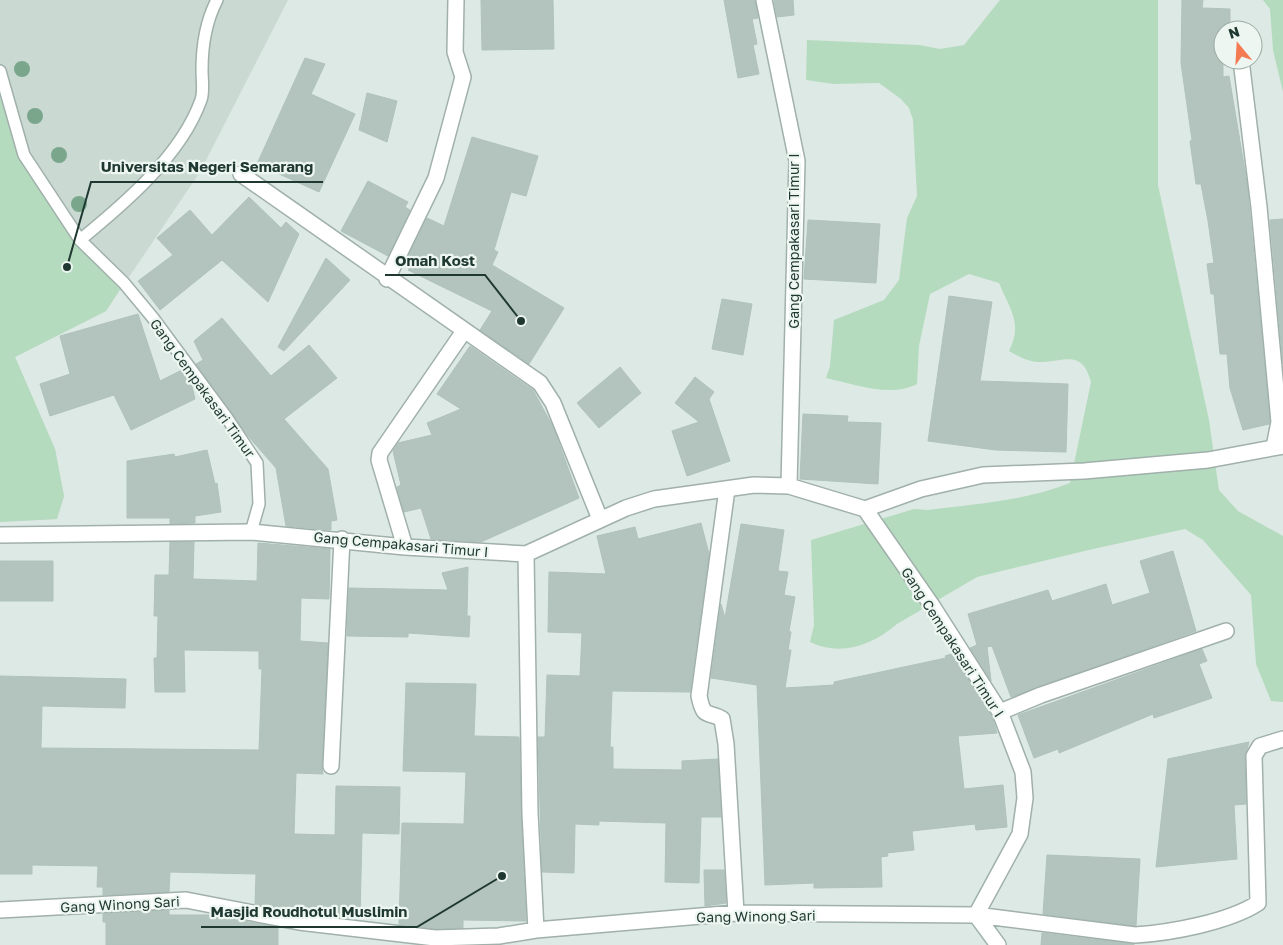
<svg xmlns="http://www.w3.org/2000/svg" width="1283" height="945" font-family="'Golos Text',sans-serif">
<rect width="100%" height="100%" fill="#dde9e4"/>
<!-- built -->
<path fill="#cbd9d3" d="M0,0H288L200,172L106,311L15,357L55,449L64,496L57,519L0,522Z"/>
<!-- green -->
<path fill="#b5dbbf" d="M1000,0H1158V185L1209,420L1219,490L1238,511L1283,536V702L1271,701L1256,664L1251,595L1203,540L1185,529L1093,549L977,577L897,624C873,645 840,657 810,642L814,625L811,540L914,509L928,510C977,504 1024,501 1070,483L1091,382C1082,348 1064,362 1038,362C1028,362 1018,356 1009,351C1023,323 1010,310 999,283L969,274L930,294L919,346L917,384C891,398 853,384 826,378L830,366L834,320L884,300L899,280L907,218L917,196L913,120L909,108L901,99L879,83L834,84L806,80L807,40L919,45L940,49L964,45Z
M1263,0H1283V92L1273,50L1270,9Z
M0,96L18,157L75,244L120,289L106,311L15,357L55,449L64,496L57,519L0,522Z"/>
<!-- building -->
<path fill="#b2c4bd" stroke="#afc2bb" d="M481,0H553L554,49L482,50Z
M724,0H755L758,18L752,19L757,44L753,45L759,74L738,78Z
M774,0H793L794,15L777,17Z
M1182,0H1203L1202,8L1230,9V30H1223V77L1229,76L1247,183L1270,422L1269,424L1243,430L1230,388L1227,354H1220L1214,294H1211L1207,264L1214,263L1208,221L1201,184H1196L1190,141L1192,140L1181,63Z
M305,58L325,64L311,94L355,114L319,192L257,164Z
M367,93L397,101L387,142L359,130Z
M472,137L538,156L526,196L511,192L494,250L498,252L492,265L564,308L529,364L480,330L492,311L408,270L410,267L404,265L427,218L444,226Z
M368,181L408,202L405,207L410,210L388,256L341,231Z
M249,197L281,228L286,222L299,234L268,302L222,260L160,310L138,281L173,255L157,238L190,210L212,235Z
M1283,219V364L1270,220Z
M808,220L880,224L876,283L804,279Z
M326,258L350,280L284,351L278,347Z
M949,296L992,302L980,381L1068,384L1066,452L996,450L928,441Z
M722,299L752,304L743,355L712,349Z
M138,314L160,381L182,370L191,382L195,399L131,430L114,395L50,416L40,384L70,374L60,336Z
M222,318L271,376L309,345L337,378L284,419L328,469L337,520L331,521V530L286,526L276,468L248,436L196,364L203,360L194,341Z
M470,346L533,390L553,427L579,498L481,542L431,539L421,508L404,512L397,487L401,485L393,451L398,443L432,435L427,423L461,409L437,394Z
M620,367L641,393L599,428L577,403Z
M695,377L714,392L709,399L730,461L687,476L672,431L699,422L675,403Z
M803,414L848,416L847,422L881,423L878,484L800,479Z
M207,450L215,484L217,483L221,512L195,516V523L170,524V518H127V461L174,454L175,457Z
M701,523L709,554L690,692L612,691L610,747H613V769L682,770V761L718,759L721,817H701L699,883L665,882L666,823L599,821V825L575,824L574,873L542,872L538,737H545L547,675L580,676L582,633L548,632L549,572L606,574L597,536L635,527L638,539Z
M741,524L784,530L778,571L788,572L784,595L795,597L789,631L791,632L788,650H791L785,688L834,685V682L946,658L945,656L952,654L992,716L997,733L958,736L964,789L1003,785L1007,827L976,830L975,824L912,831L914,850L887,853L888,856L881,857L882,887L814,888V883L765,885L757,685L711,678L721,604L725,618Z
M170,542H194L193,579L257,581L258,543L330,549L329,599L301,598L300,641L328,643L322,766L323,774L296,773L294,834L335,835L336,786L400,787L399,834L362,833L360,918L300,913L255,904L256,874L170,872L169,892L103,895V887H97L98,866L32,865V874H0V676L126,679L125,708L42,706L41,748L259,750L262,669H259V651L184,650L185,692H155L154,658H157L158,616H154L155,575H169Z
M1173,551L1196,631L1011,697L992,646L987,647L991,681L970,648L977,645L968,614L1048,590L1052,601L1106,584L1112,605L1150,593L1140,561Z
M0,561H53V601H0Z
M468,567L467,616H470L469,637L408,633V637L347,636L349,588L448,590L442,573Z
M1202,649L1207,661L1199,664L1212,698L1154,718L1153,714L1059,753L1058,749L1034,758L1018,715Z
M406,683L476,684L474,736L519,737L526,921L463,920V928L435,929L399,924L402,823L464,824L466,772L403,771Z
M1249,742L1245,756L1246,804L1234,805L1237,859L1156,867L1168,759Z
M1047,855L1140,859L1136,926L1043,914Z
M704,870H724L726,903L705,906Z
M169,910V915H208L278,927V945H106V922H103V914Z
M1042,933L1134,944V945H1041Z"/>
<g fill="none" stroke-linecap="round" stroke-linejoin="round">
<defs>
<path id="service" d="M0,71L24,155L80,240L124,283L153,318L227,418L257,463L259,504L251,532
M80,240C124,204 181,156 201,100C204,92 202,79 202,70C202,46 206,21 217,0"/>
<path id="minor" d="M764,0L797,161L789,486
M1241,60L1259,207L1279,422L1274,447
M241,174L540,383L553,403L600,519
M387,279L436,178L463,77L455,52L456,0
M727,489L699,696C704,720 707,710 722,719L726,744L736,913
M865,509L921,489L983,475L1084,471L1208,460L1283,446
M0,535L251,532L405,547L526,554L626,508L654,499L754,485L789,486L865,509L933,607L1000,712L1023,772L1025,798L1020,834L976,915L998,945
M405,547L379,460L380,453L464,331
M526,554L530,813L536,930
M1000,712L1041,695L1226,631
M331,766L342,539
M0,910L186,900L299,922L435,938L499,936L536,930L736,913L976,915L1135,935C1170,933 1229,922 1258,903L1254,756L1260,746L1283,739"/>
</defs>
<!-- service casing -->
<use href="#service" stroke="#a0b0ab" stroke-width="14"/>
<!-- minor casing -->
<use href="#minor" stroke="#a0b0ab" stroke-width="18"/>
<!-- service -->
<use href="#service" stroke="#fff" stroke-width="11"/>
<!-- minor -->
<use href="#minor" stroke="#fff" stroke-width="15"/>
</g>
<!-- trees -->
<g fill="#7aa68c">
<circle cx="22" cy="69" r="8"/>
<circle cx="35" cy="116" r="8"/>
<circle cx="59" cy="155" r="8"/>
<circle cx="79" cy="204" r="8"/>
</g>
<g text-anchor="middle" dominant-baseline="central" stroke-width="4.5" stroke-linejoin="round" paint-order="stroke">
<!-- street labels -->
<g font-size="14" fill="#1f3831" stroke="#edf6f1">
<text transform="translate(793 241) rotate(-90)">Gang Cempakasari Timur I</text>
<text transform="translate(203 388) rotate(54)">Gang Cempakasari Timur</text>
<text transform="translate(401 544) rotate(5)">Gang Cempakasari Timur I</text>
<text transform="translate(953 642) rotate(57)">Gang Cempakasari Timur I</text>
<text transform="translate(120 904) rotate(-3)">Gang Winong Sari</text>
<text transform="translate(756 916) rotate(-1)">Gang Winong Sari</text>
</g>
</g>
<!-- callouts -->
<path fill="none" stroke="#1f3831" stroke-width="2" d="M67 267L91 182H323M521 321L485 275H385M502 876L417 927H201"/>
<g fill="#1f3831" stroke="#edf6f1" stroke-width="2">
<circle cx="67" cy="267" r="5"/>
<circle cx="521" cy="321" r="5"/>
<circle cx="502" cy="876" r="5"/>
</g>
<g font-size="15" text-anchor="middle" font-weight="bold" fill="#1f3831" stroke="#edf6f1" stroke-width="4.5" stroke-linejoin="round" paint-order="stroke">
<text x="207" y="172">Universitas Negeri Semarang</text>
<text x="435" y="266">Omah Kost</text>
<text x="309" y="917">Masjid Roudhotul Muslimin</text>
</g>
<!-- north arrow -->
<g transform="translate(1238 45) rotate(342)"><circle r="24" fill="#edf6f1" stroke="#9baaa4"/>
<path d="M0-4L9 19L0 12L-9 19Z" fill="#f37a51"/>
<text y="-8" font-size="14" font-weight="bold" text-anchor="middle" fill="#1f3831">N</text>
</g>
</svg>
